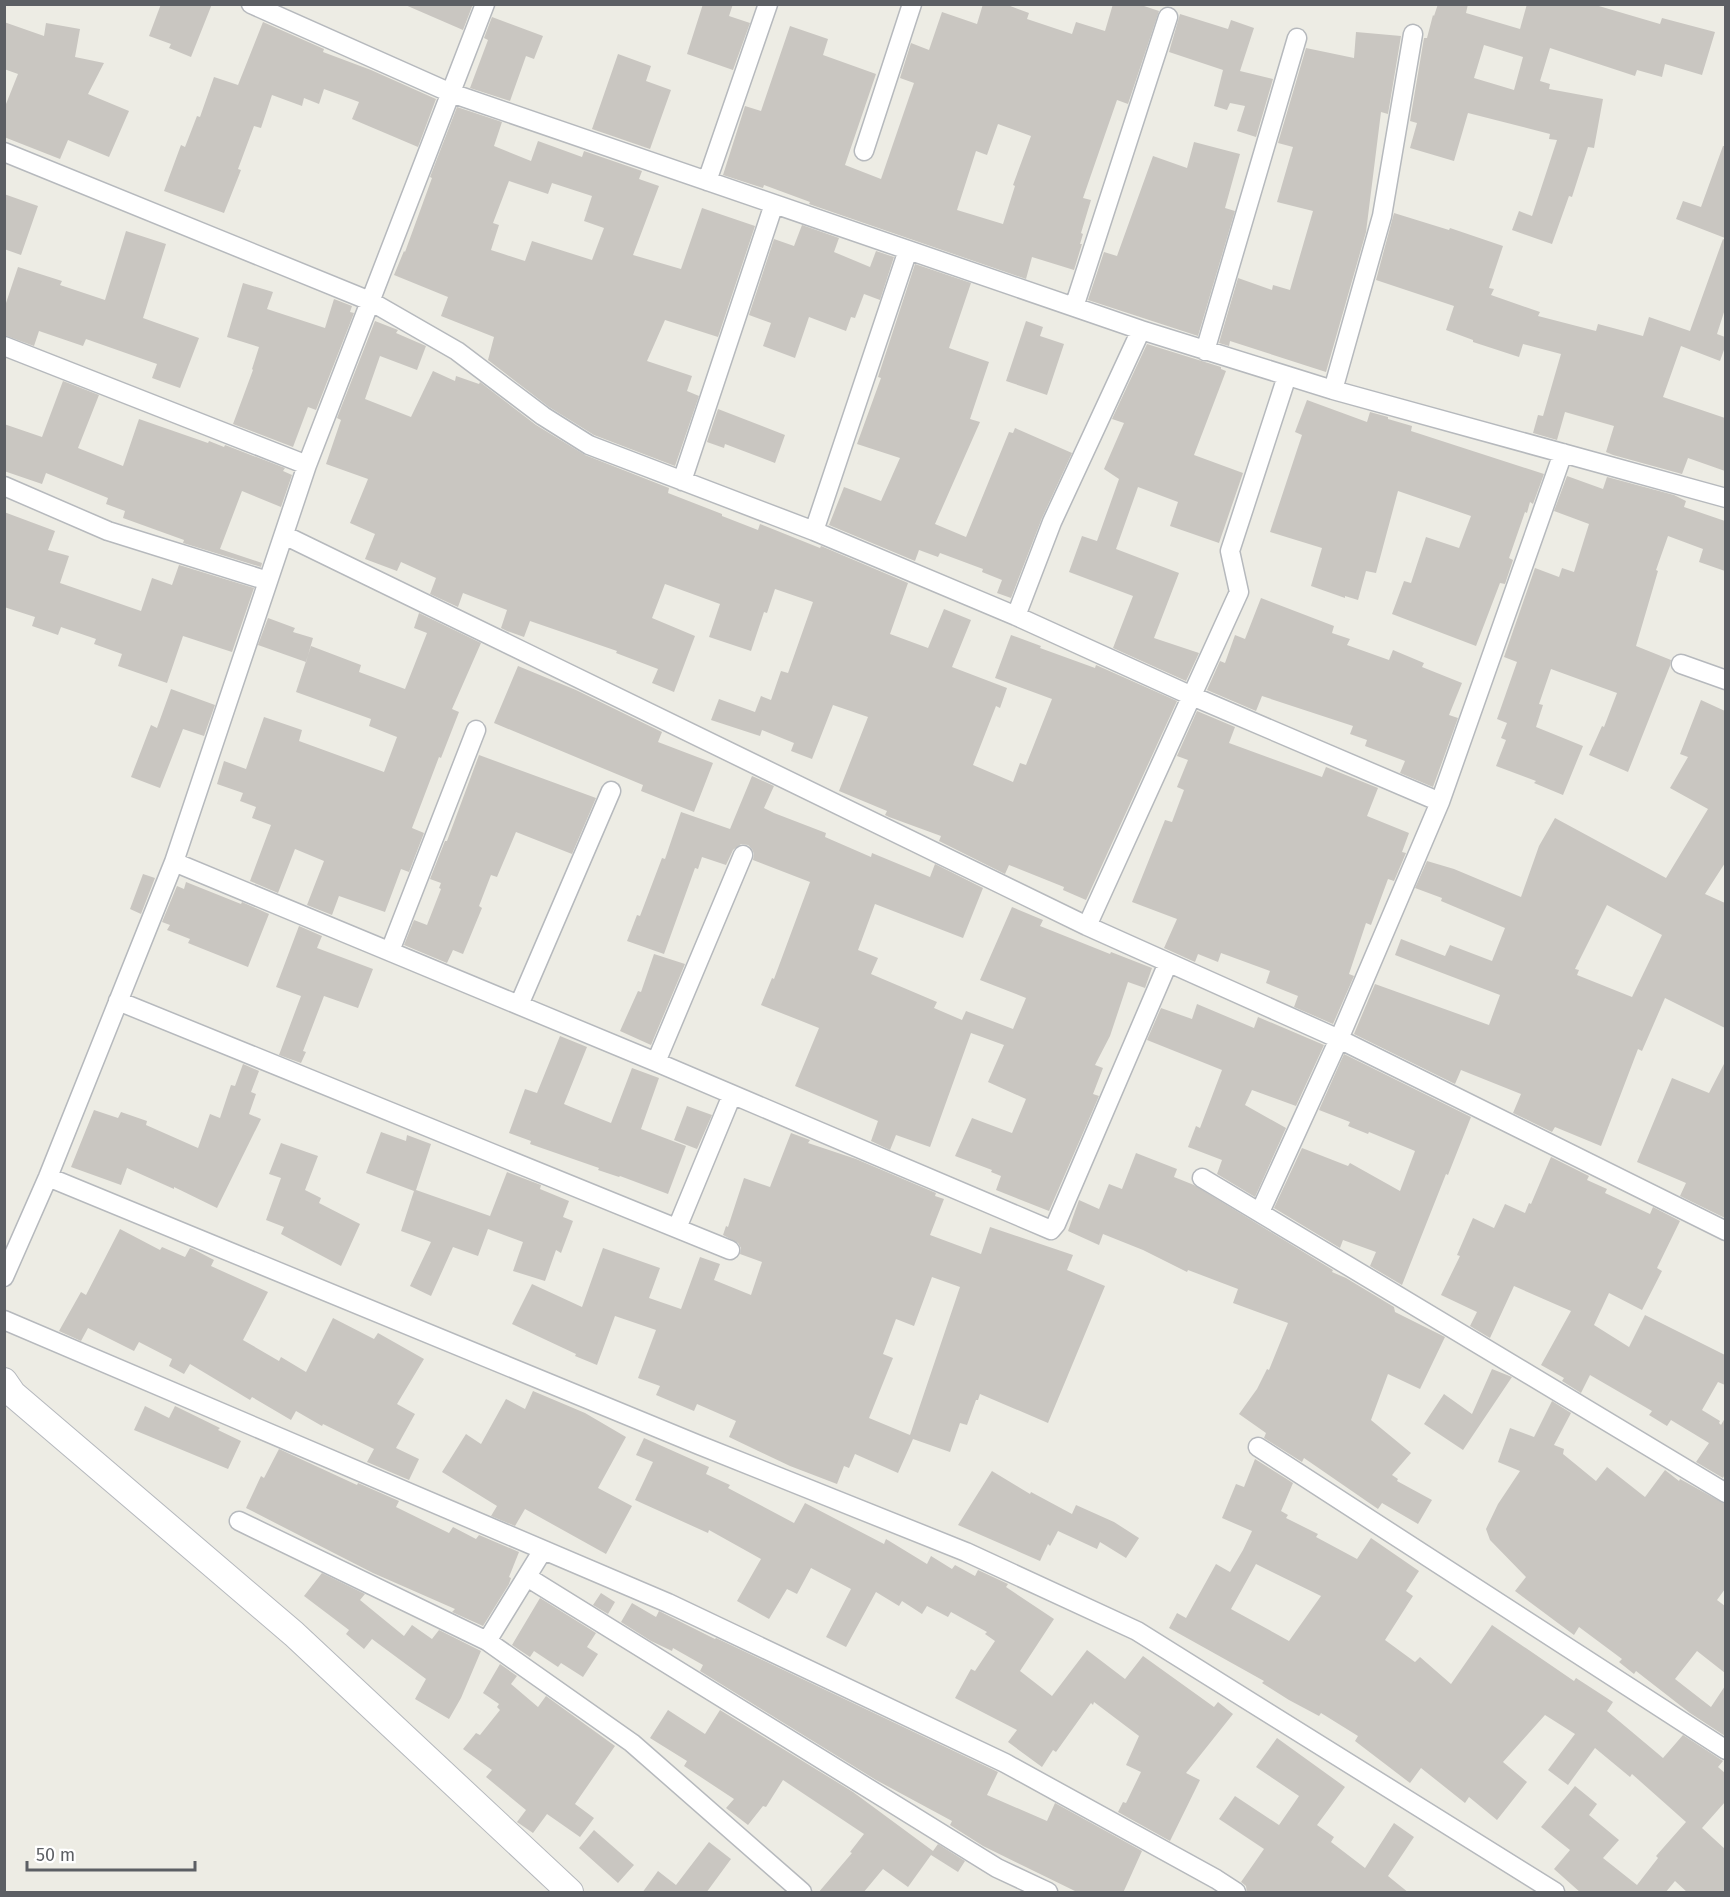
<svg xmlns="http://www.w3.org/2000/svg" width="1730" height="1897" font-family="'Fira Sans',sans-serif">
<rect width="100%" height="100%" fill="#edece4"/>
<!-- building -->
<path fill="#c9c6c1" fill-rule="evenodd" d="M161,4H212L191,57L169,48L171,44L149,36Z
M403,4H473L463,30Z
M703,4H733L729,16L750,23L733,70L687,54Z
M983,4H1005L1029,13L1027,19L1072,34L1076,22L1105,31L1113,4H1138L1159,11L1128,104L1117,100L1083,198L1091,200L1081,233L1083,234L1080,244H1082L1074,270L1032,257L1026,279L809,204L810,202L764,185L763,188L723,175L745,106L761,111L790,26L828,39L823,55L876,74L845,165L881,179L914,83L900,78L911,43L929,50L942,12L977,24ZM998,124L1031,136L1013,185L1015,186L1003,224L957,210L976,151L987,155Z
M1438,4H1468L1466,13L1520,29L1527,4H1592L1660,24L1662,18L1715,32L1702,75L1665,64L1662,77L1637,70L1635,76L1550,48L1540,81L1550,84L1549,89L1603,99L1594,148L1588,147L1572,197L1569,196L1552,244L1512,230L1519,211L1532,216L1557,140L1549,139L1550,134L1468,113L1454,161L1410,148L1417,123L1410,121L1424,38H1427L1433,15L1434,16ZM1484,45L1523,57L1514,90L1474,78Z
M1180,14L1228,29L1231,20L1254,28L1240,71L1273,79L1256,137L1237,131L1245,106L1230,103L1227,110L1214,106L1223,70L1169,52Z
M492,17L543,36L534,59L526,56L510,101L470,88L488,40L484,38Z
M4,22L44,36L46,23L80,29L75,57L104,63L88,94L129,111L109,157L68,140L60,159L4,137V109L18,74L4,69Z
M263,22L324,49L323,52L371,70L436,99L418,147L352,119L359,102L324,89L319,104L304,98L302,106L272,95L261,128L254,126L238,169L241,170L224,213L164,191L181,145L185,147L197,116L200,117L214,77L238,85Z
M1356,32L1401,36L1388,114L1381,112L1366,232L1326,372L1230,341L1229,346L1219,343L1238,278L1272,290L1273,285L1290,290L1313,211L1277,202L1293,147L1278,143L1306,48L1354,58Z
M618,54L651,66L646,81L671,90L650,149L592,129Z
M457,107L502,122L494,146L531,161L538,141L582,157L584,151L642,171L639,179L659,186L633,255L681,269L702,208L755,226L718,337L665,320L647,361L692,376L687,391L699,396L675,466L594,435L549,407L488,360L494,337L441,316L448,297L394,275L404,251L405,252L432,178L430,177ZM509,181L548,194L552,183L592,196L584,221L604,228L592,260L532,241L525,261L491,250L499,225L493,223Z
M1194,142L1240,154L1225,208L1235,211L1198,336L1088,300L1104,252L1117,256L1153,156L1187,168Z
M1723,146H1725V238L1676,219L1683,201L1701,207Z
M4,194L38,206L21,255L4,249Z
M1394,213L1449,230L1450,228L1503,246L1489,288L1494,289L1491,295L1540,312L1538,316L1596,331L1598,324L1643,336L1649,317L1690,331L1723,239L1725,240V309L1717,334L1725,337V347L1720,361L1681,346L1663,397L1725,418V471L1688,458L1682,474L1613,455L1606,452L1614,426L1565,412L1557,440L1533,433L1538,415L1543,416L1561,354L1523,344L1519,357L1473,342V340L1446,330L1454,306L1376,280Z
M802,225L839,238L834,252L870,267L876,251L894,257L880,300L864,294L855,318L851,317L846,331L809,317L795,358L763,346L771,323L749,315L774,239L794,246Z
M126,231L166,244L143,318L199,338L180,388L152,378L157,364L86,339L83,346L39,331L34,346L4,335V309L18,267L62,281L60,285L105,300Z
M915,264L971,283L949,348L989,362L970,419L980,422L935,524L966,537L1009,432L1013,433L1015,428L1072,453L1042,518L1011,598L997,593L1002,580L982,572L983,569L940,553L938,557L919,550L915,561L829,525L844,487L881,501L900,458L857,444L881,378L878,377Z
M243,283L273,292L267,309L325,328L334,299L352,306L350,312L354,313L316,410L308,407L293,447L233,424L253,370L252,369L259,347L227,337Z
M375,321L398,330L396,333L426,346L417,370L380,356L365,399L411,417L433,371L455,381L456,376L479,384L480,382L536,425L585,455L669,488L668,493L722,514V516L758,530L760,524L820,548L821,546L908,583L890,634L928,648L944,609L971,620L952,667L1007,688L1000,708L996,706L973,765L1013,782L1020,763L1026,765L1052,699L995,678L1011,635L1041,646L1040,648L1095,668L1096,665L1177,701L1086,900L1063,890L1064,887L1009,865L1005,874L939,841L941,836L889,817L885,815L887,811L839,791L868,717L833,705L812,759L791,751L794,743L762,730L760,736L711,720L719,699L755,712L761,696L771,700L781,671L788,673L813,602L775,589L767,613L764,612L751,651L709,637L720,604L665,584L652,618L695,636L674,692L652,683L658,669L616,653L617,651L530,621L524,637L507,631L501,628L507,610L463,593L458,607L430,594L436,578L401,562L397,571L365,559L375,534L350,523L368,479L326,464L341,420L337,418Z
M1026,321L1043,327L1040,336L1064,344L1047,395L1006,381Z
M1147,344L1221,367V369L1226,371L1194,455L1243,473L1219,543L1170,526L1178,502L1138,487L1116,549L1179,573L1154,638L1199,653L1186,681L1113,648L1133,596L1069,572L1082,536L1097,541L1119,479L1104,469L1124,423L1112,419Z
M63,381L99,395L78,448L123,466L139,419L208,443L209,441L224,447L225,445L285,468L283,471L292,475L281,507L242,491L220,549L262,563L261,567L183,543L184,540L123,518L125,511L106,504L108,498L46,473L42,484L4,471V424L42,437Z
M1307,400L1367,422L1370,412L1388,417V419L1412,426L1411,431L1544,474L1533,504L1530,502L1527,513L1525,512L1509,558L1513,560L1505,584L1500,583L1476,646L1392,614L1404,581L1411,583L1426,537L1459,548L1471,516L1398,491L1376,573L1366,571L1358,600L1345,596V598L1311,586L1322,548L1270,532L1302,435L1295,432Z
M718,409L785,435L775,463L725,444L724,448L707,442Z
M1567,476L1603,489L1607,477L1674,495L1686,501L1684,507L1725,521V571L1699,562L1703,549L1668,536L1656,570L1658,571L1636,646L1671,660L1670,666L1628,772L1589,755L1602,726L1604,727L1617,693L1551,669L1539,704L1543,705L1536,727L1583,746L1563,795L1534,783L1536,781L1496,766L1506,740L1501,738L1507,723L1497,719L1517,662L1504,657L1535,568L1559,577L1562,568L1574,572L1589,524L1554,511Z
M4,512L55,531L48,550L69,556L60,583L141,611L152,578L172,585L179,565L254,588L232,652L183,636L167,683L118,666L122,654L94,644L96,639L61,627L58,635L32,626L35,617L4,607Z
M1261,598L1334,626L1332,633L1350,639L1347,645L1389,660L1393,650L1424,663L1422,667L1462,683L1449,715L1458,718L1433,787L1400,773L1405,761L1365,746L1367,740L1350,734L1353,726L1262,696L1256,711L1207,690L1220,661L1225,663L1235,635L1245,639Z
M419,613L481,643L452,709L459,712L441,758L439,757L412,828L424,833L409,872L401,869L385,912L339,896L332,915L307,905L324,861L295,849L278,893L250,881L271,825L252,818L256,807L240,801L243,793L217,784L224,761L246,769L264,717L302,730L299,741L384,772L397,737L369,726L371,719L296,692L311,646L361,665L359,672L405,689L427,633L414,628Z
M268,618L295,628L293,632L313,638L306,662L258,645Z
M518,666L576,690L662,732L658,742L713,763L694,812L641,791L643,785L494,723Z
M171,689L215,705L204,736L183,729L160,788L131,777L151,725L157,728Z
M1701,700L1725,711V863L1705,894L1725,903V1028L1665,998L1642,1051L1638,1049L1601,1146L1555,1127L1552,1132L1513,1113L1521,1094L1461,1070L1455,1084L1354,1034L1375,984L1489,1025L1500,995L1395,955L1401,939L1445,956L1450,945L1492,961L1505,928L1441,901L1442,898L1415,888L1427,861L1454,869L1521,897L1539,846L1555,818L1666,878L1708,809L1670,788L1688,757L1680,754ZM1607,905L1662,935L1632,997L1577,975L1579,970L1575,969Z
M1197,711L1235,727L1229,743L1322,777L1326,767L1378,788L1367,816L1409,833L1402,852L1406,853L1394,881L1388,879L1371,925L1366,923L1349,974L1354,976L1333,1024L1294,1007L1298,996L1266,983L1270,971L1221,953L1218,962L1198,954L1195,962L1164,948L1177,919L1132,902L1165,820L1172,822L1184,790L1177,787L1188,760L1177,756Z
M479,755L596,798L572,854L516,832L497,877L491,875L479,906L482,908L463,954L453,950L447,963L404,945L414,920L427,925L441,889L439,888L441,883L430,879L445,841H447Z
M752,776L774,786L764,808L774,813L826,833L825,837L871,857L872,853L930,877L935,864L983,888L963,938L875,904L858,950L878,958L871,974L937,1002L934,1008L962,1020L966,1011L1013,1029L1026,998L980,980L1012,907L1043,920L1040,926L1110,954L1111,952L1152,968L1145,988L1128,982L1110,1036L1095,1065L1103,1068L1093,1094L1099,1096L1049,1211L996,1190L1001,1176L991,1172L992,1170L955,1156L972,1118L1012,1133L1026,1099L988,1082L1004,1045L971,1033L930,1147L896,1135L890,1150L871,1141L878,1121L795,1086L819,1028L761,1005L772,978L774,979L810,882L753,860L754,854L752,849L748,845L741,844L733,850L726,865L702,857L698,869L695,868L664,954L627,941L637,915L640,916L662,858L665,859L681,812L730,829Z
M143,874L155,878L141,914L130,909Z
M186,882L241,904L242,902L269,914L248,967L188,943L190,939L167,930L170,925L162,922L177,886L184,889Z
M299,926L322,936L317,948L373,969L358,1008L324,996L303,1051L306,1052L301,1063L279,1055L301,996L276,987Z
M654,954L685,964L651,1045L620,1031L638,991L641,992Z
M1197,1004L1254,1028L1258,1017L1324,1045L1296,1106L1252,1090L1245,1105L1286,1128L1255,1197L1217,1174L1222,1160L1188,1147L1196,1126L1200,1128L1222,1070L1147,1040L1161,1008L1192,1019Z
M560,1036L587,1047L564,1104L571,1107L611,1123L632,1068L659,1078L641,1129L686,1146L668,1194L620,1176L619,1177L598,1170L599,1168L530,1144L531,1141L509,1133L525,1089L537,1093Z
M1344,1054L1471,1117L1448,1175L1446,1174L1402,1285L1370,1266L1376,1252L1343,1240L1340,1248L1274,1208L1302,1148L1348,1166L1350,1163L1400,1191L1415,1151L1369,1132L1368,1134L1348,1126L1350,1122L1319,1110Z
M1725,1062V1218L1680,1196L1686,1183L1637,1162L1672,1078L1709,1093Z
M243,1064L259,1071L251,1092L256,1094L249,1114L261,1119L217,1208L174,1187V1189L127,1168L121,1185L71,1167L94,1110L118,1118L121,1112L147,1121L146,1125L198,1148L210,1114L220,1118L231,1085L235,1086Z
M687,1106L712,1115L697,1149L674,1140Z
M381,1132L406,1141L407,1135L431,1144L416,1190L490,1216L507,1172L541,1185L540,1189L569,1201L563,1217L573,1221L561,1253L556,1250L545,1281L513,1271L523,1242L488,1229L478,1256L453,1247L431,1296L410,1286L431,1242L401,1231L414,1191L366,1173Z
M791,1133L810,1140L808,1143L856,1159L936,1193L935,1196L944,1199L930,1235L981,1254L990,1227L1073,1255L1067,1270L1105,1286L1048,1423L980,1394L978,1400H976L967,1425L960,1423L950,1452L913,1439L898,1473L855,1454L849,1468L844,1466L837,1484L790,1466L729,1437L736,1421L697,1404L694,1411L656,1395L660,1386L638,1378L656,1330L615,1316L597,1365L575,1356L576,1354L512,1324L532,1284L582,1307L603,1248L660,1268L649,1298L681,1309L700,1257L720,1264L714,1280L751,1295L762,1262L740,1254L741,1248L738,1243L723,1235L726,1226L728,1227L744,1178L770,1187ZM932,1277L960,1287L910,1435L869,1418L893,1358L883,1354L896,1319L914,1326Z
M281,1143L318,1156L305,1190L321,1198L319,1203L360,1224L341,1266L281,1234L284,1227L266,1220L281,1178L269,1174Z
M1136,1153L1177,1169L1174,1177L1194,1185L1333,1270L1332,1272L1346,1278L1394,1307L1395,1312L1445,1337L1420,1389L1388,1374L1371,1420L1411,1453L1392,1475L1398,1479L1397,1481L1432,1500L1418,1524L1382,1503L1378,1509L1304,1458L1302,1462L1264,1438L1266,1433L1239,1414L1257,1389L1267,1369L1269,1370L1288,1323L1233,1303L1238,1289L1188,1270L1187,1272L1143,1250L1103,1234L1099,1245L1068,1231L1079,1200L1099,1209L1109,1184L1122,1189Z
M1551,1157L1589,1176L1587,1180L1607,1189L1605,1193L1650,1214L1653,1207L1680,1221L1657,1268L1662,1271L1642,1310L1609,1293L1594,1325L1629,1347L1645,1315L1725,1355V1385L1718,1382L1702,1410L1720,1421L1719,1423L1721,1425L1725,1418V1474L1723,1478L1696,1462L1709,1443L1671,1420L1667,1426L1649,1415L1652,1411L1590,1375L1581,1393L1562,1381L1564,1378L1541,1365L1571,1311L1514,1286L1490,1338L1470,1326L1477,1312L1441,1295L1460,1256L1457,1255L1473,1218L1494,1228L1505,1204L1525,1213L1529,1203L1531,1204Z
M120,1229L160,1250L162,1247L185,1257L190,1248L193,1249L214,1260L211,1266L268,1292L243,1340L279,1361L281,1357L306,1372L333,1318L374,1339L378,1333L424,1359L397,1404L415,1414L396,1448L419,1459L409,1480L367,1462L374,1449L323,1424L322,1426L296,1411L291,1420L252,1397L250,1400L190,1364L184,1374L169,1366L172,1359L139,1342L134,1351L88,1328L81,1341L59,1331L81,1292L86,1295Z
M1492,1369L1512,1377L1463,1450L1424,1424L1444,1394L1472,1414Z
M533,1391L585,1413L626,1437L598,1488L632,1506L606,1554L525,1509L515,1526L491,1516L497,1506L442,1472L466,1434L481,1444L506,1399L525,1409Z
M1552,1401L1571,1413L1554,1445L1564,1449L1563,1454L1596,1481L1607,1467L1645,1497L1665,1470L1679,1481L1680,1479L1725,1504V1589L1717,1600L1725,1606V1673L1697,1651L1675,1679L1711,1707L1725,1686V1736L1690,1713L1636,1671L1634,1674L1619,1662L1622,1659L1579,1627L1574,1635L1515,1591L1526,1577L1490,1540L1486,1529L1498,1504L1520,1471L1498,1462L1510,1428L1534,1437Z
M145,1406L169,1418L175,1406L220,1428L218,1430L241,1441L228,1469L134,1430Z
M644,1438L709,1467L706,1474L730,1485L728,1488L794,1523L805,1503L884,1544L886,1539L927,1564L931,1556L952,1569L955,1565L975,1576L978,1570L1008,1584L1006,1587L1054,1619L1020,1671L1052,1696L1087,1650L1125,1679L1143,1656L1214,1707L1218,1702L1233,1714L1186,1773L1200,1780L1170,1841L1118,1812L1123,1802L1126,1803L1141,1772L1126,1765L1139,1736L1094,1702L1093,1705L1091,1703L1056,1752L1053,1750L1042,1767L1008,1742L1017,1730L955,1698L971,1669L975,1671L995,1641L985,1634L987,1632L951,1612L948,1617L927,1606L922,1614L902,1601L899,1606L876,1592L846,1647L826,1637L851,1589L811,1568L797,1594L787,1589L769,1619L737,1601L761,1559L709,1530L708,1533L635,1500L653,1462L636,1455Z
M279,1449L357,1485L358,1483L399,1501L396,1507L449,1533L453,1527L476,1539L479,1535L519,1552L509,1577L511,1578L509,1584L483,1626L452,1612L455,1609L373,1573L246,1508L261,1476L264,1478Z
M1255,1459L1293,1483L1281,1511L1288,1515L1286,1518L1318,1534L1316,1537L1357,1559L1371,1538L1419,1571L1406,1591L1413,1596L1385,1640L1415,1662L1420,1657L1451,1684L1492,1625L1574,1681L1576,1678L1613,1702L1607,1711L1663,1758L1683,1735L1723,1761L1718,1767L1725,1773V1802L1702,1828L1725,1849V1893H1688L1675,1881L1665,1893H1581L1554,1869L1570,1850L1541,1827L1575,1786L1597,1804L1589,1815L1619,1840L1603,1858L1637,1885L1658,1858L1656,1856L1686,1822L1632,1774L1630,1777L1595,1748L1568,1785L1548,1770L1575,1734L1545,1715L1503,1762L1527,1782L1497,1820L1469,1797L1465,1803L1421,1768L1410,1783L1355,1741L1358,1736L1321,1713L1319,1716L1289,1700L1262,1683L1264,1681L1169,1628L1177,1613L1186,1618L1216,1564L1230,1572L1243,1550L1252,1531L1222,1518L1236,1484L1244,1487ZM1256,1564L1321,1596L1289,1641L1231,1609Z
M992,1471L1030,1494L1031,1492L1072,1514L1076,1505L1114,1522L1139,1538L1126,1558L1100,1542L1097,1549L1058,1531L1050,1546L1048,1544L1040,1561L958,1525Z
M322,1573L365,1594L360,1600L404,1636L412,1625L432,1639L439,1630L481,1651L461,1698L449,1719L415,1699L426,1679L372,1639L364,1649L346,1634L349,1630L304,1596Z
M601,1593L615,1602L608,1614L593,1605Z
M540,1598L596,1633L587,1647L598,1654L583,1677L561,1663L558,1667L534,1651L530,1657L512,1645Z
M632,1603L656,1617L659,1611L715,1639L716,1638L998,1772L987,1795L1047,1821L1055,1803L1142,1851L1123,1893H1079L983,1846L950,1825L952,1821L876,1780L700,1671L703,1665L673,1648L672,1651L651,1641L621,1622Z
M500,1664L517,1676L511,1684L538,1707L546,1696L615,1746L575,1804L594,1818L580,1837L547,1814L533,1833L517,1822L526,1810L486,1777L492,1770L463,1749L476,1733L480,1735L500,1710L497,1707L499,1704L483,1693Z
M668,1710L705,1734L720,1710L853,1792L933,1851L938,1844L965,1861L958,1872L931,1855L908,1887L883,1869L863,1893H818L852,1853L850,1852L864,1834L783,1780L766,1807L763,1806L748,1825L726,1808L734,1799L684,1766L687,1761L650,1738Z
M1277,1738L1345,1787L1317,1825L1334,1837L1331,1842L1365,1868L1394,1823L1414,1837L1388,1876L1409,1893H1247L1246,1886L1241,1882L1264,1849L1219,1819L1235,1796L1279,1825L1299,1796L1256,1767Z
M594,1830L634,1865L618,1883L579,1848Z
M709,1842L731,1859L706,1893H642L658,1871L676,1885Z"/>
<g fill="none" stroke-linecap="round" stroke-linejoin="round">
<defs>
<path id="street" d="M251,4L451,93L1141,330L1333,390L1726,498
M864,151L912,4
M4,152L370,301L457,351L543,416L589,445L814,531L1016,616L1192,696L1440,802
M707,181L768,4
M1074,307L1168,17
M4,346L307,465
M1205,351L1297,38
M1333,390L1382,216L1413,34
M682,481L774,204
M4,486L108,531L268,581
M814,531L908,250
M284,535L1087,926L1339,1039L1726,1231
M1016,616L1052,522L1141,330
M1681,664L1726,680
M174,862L656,1062L1051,1230L1056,1224L1168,963
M1087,926L1239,592L1230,551L1287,376
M390,951L476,730
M118,1001L730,1250
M519,1005L611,791
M656,1062L743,855
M48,1177L699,1445L966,1552L1137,1631L1555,1892
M1202,1178L1726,1493
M1260,1212L1339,1039L1440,802L1563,453
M677,1228L732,1095
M4,1277L48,1177L174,862L307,465L485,4
M4,1320L668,1603L1005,1763L1216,1879L1236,1892
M1258,1447L1726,1750
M239,1521L487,1641L632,1743L802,1892
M527,1577L997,1868L1048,1892
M487,1641L543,1550"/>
<path id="secondary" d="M4,1381L13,1394L294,1634L570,1892"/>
</defs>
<!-- street casing -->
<use href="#street" stroke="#b6b9bd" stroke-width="21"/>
<!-- secondary casing -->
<use href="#secondary" stroke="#b5b8bd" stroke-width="28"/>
<!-- street -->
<use href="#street" stroke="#fff" stroke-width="18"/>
<!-- secondary -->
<use href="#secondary" stroke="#fff" stroke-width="26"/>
</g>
<!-- border -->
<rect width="1730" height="1897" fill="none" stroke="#5c5f64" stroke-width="12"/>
<!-- scale -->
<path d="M27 1861v9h168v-9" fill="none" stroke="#5c5f64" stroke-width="3"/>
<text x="36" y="1861" font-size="18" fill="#5c5f64" stroke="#ffffff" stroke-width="4.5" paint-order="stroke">50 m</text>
</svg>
